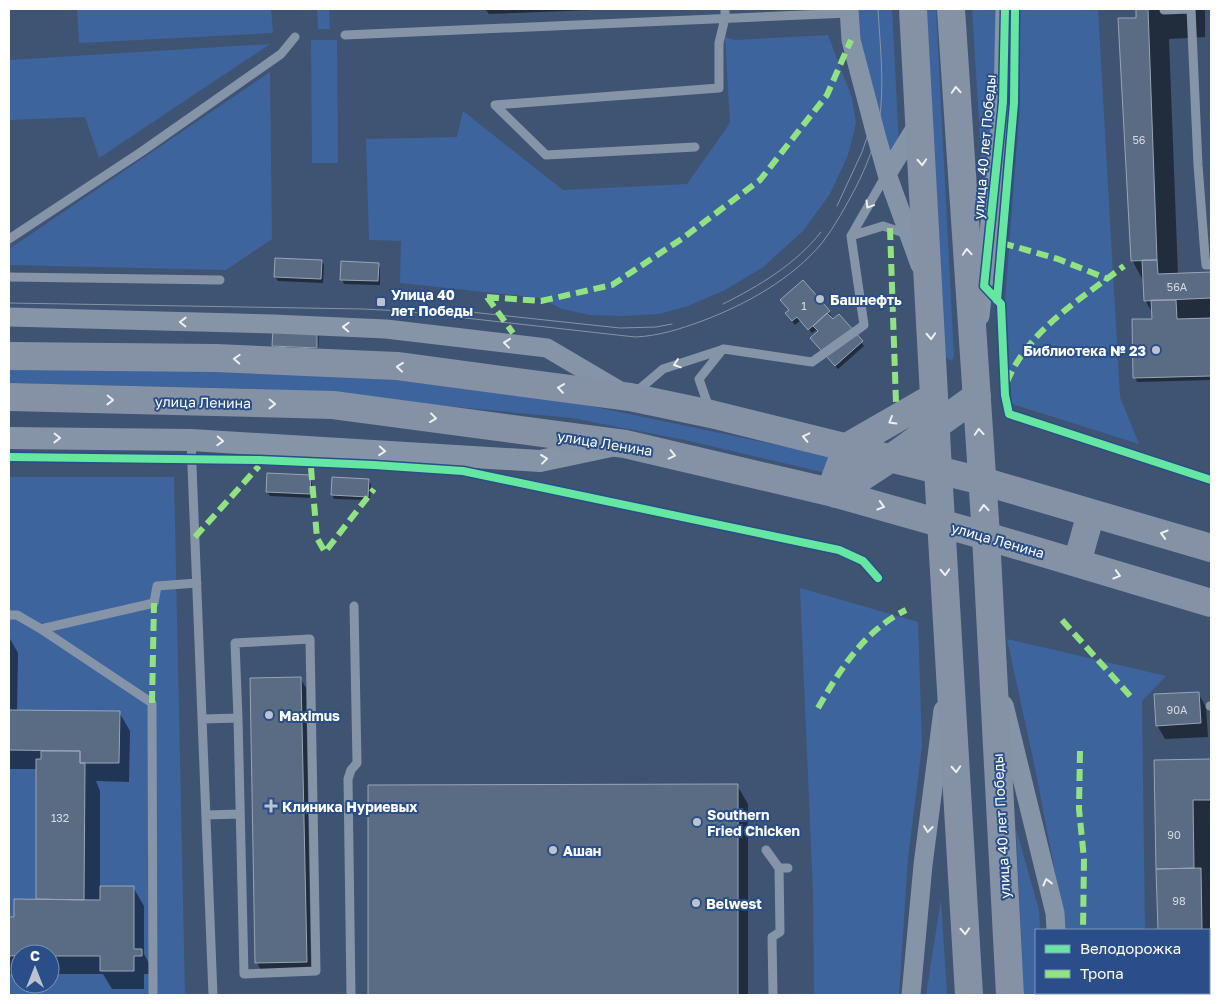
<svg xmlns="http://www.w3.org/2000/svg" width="1220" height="1004" font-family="'Golos Text',sans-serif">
<rect width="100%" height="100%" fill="#3f5373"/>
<!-- green -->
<path fill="#3e649e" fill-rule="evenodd" d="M77,9H271L273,33L79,43Z
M317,9H329L330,29H318Z
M857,9H892L899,145L890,158L859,41Z
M927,9H936L954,357L951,361L945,357Z
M972,9H996L994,112L985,217Z
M1020,9H1098L1120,397L1139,444L1012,404L1005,302L1020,104Z
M828,35L852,98L856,123L848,155L830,194L803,231L762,268L725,290L688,306L659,314L624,316L590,315L562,309L540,298L400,283L401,241L369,240L366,139L457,137L463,111L563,190L687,184L730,123L725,37L735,40Z
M311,40H337L338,163H312Z
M270,44L99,158L85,117L9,120V60Z
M270,72L272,239L226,270L9,265V249Z
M9,366L146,367L361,376L572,402L835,457L830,474L685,440L572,418L268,389L9,383Z
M9,477H174L185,995H9ZM20,954H50V984H20Z
M800,588L918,622L922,746L908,858L899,995H814L813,893Z
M1007,639L1166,676L1142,701L1145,930H1064L1062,908L1034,763Z
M1016,829L1039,910L1040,930H1036V993H1045V995H1024Z
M941,899L947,995H926Z
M1071,993H1142L1141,995H1071Z"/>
<!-- shadow -->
<path fill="#0007" d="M485,9H593V10L489,14Z
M1137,9H1203L1205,11V37L1169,39L1178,275L1211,273V380L1137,382L1135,377L1153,320V314L1145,300L1144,282L1132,260Z
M322,261L324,265L323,283L278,281L275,277Z
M378,264L380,268V285L344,284L342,279Z
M803,282L829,312L831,316L829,317L833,321L839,316L864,346L838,369L814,342L818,332L816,330L812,333L801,320L795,325L786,313L790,310Z
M317,333L319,337L318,352L276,350L273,346Z
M310,476L312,481V498L270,496L267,492Z
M368,480L371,484L370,500L334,499L332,494Z
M9,637L18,653L17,711L119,712L130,731L129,782L96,781L100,791V887H133L144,906V954L152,969V974H144V989H112L103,974H50V954H20V974H9V919H15L38,901L37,769H9Z
M300,678L306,688L311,971L262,972L257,963Z
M1198,693L1206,707L1208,737L1165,739L1157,725Z
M1211,760V995H1160V993H1209V930H1159L1155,761Z
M737,785L748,804V995H369V786Z"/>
<!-- building -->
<path fill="#5a6b84" stroke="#99a5b7" d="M1136,9H1148L1157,260L1131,261L1118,18H1136Z
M275,258L322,260L321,279L274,277Z
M1142,260H1157L1158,274L1211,272V298L1144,301Z
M341,261L379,263L378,281L340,280Z
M803,280L830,311L808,330L797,317L792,321L785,313L789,310L780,300Z
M1151,300H1176L1177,319L1211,318V376L1133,378L1132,319H1152Z
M827,313L833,319L839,314L863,341L835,366L810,338L818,331L813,326Z
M273,329L317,332V348L272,346Z
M267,473L311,475L310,494L266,492Z
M332,477L369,479L368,497L331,495Z
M301,677L307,962L255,963L250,678Z
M1199,692L1201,723L1156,726L1154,694Z
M9,710L120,711L119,763H80V751L9,750Z
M41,751H80V763H85L84,900L36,899V759H41Z
M1211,759V800H1193L1194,868L1156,869L1154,760Z
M738,784V995H368V785Z
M1201,868L1202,930H1158L1156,869Z
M100,886H134V949H142V956H134V971H100V956H50V954L9,956V917H14V899L100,900Z
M1159,993H1203V995H1159Z"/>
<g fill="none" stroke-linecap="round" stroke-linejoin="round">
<!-- service -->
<path stroke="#8694a8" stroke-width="9" d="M1191,9L1198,165L1205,256L1206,265H1211
M1164,10L1191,9
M345,35L849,13
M695,147L546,155L495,105L719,88V43L725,18V9
M851,236L883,226L907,234
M9,239L141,152L281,54L295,37
M9,277L220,280
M636,392L663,369L724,349L812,362L864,325L851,236L886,175
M709,408L699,379L723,349
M191,441L213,995
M9,615H17L41,629L152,703L153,995
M41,629L154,603L157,586L197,583
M310,639L316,971L244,974L238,718L235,643Z
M1210,706H1211
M203,719L238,718
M206,815L240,814
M766,850L779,868H788
M351,995L348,779L351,770L357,763L354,606
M773,995L772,937L780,932L779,868"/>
<!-- minor -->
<path stroke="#8694a8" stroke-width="19" d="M849,9L851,40L876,135L887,174L920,265
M887,174L919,122
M980,316L1003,102L1005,9
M9,317L274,324L386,329L547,348L620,391
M1004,705L1055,913L1056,930
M1062,993V995
M911,995L923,865L943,710"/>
<!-- tertiary -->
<path stroke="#8694a8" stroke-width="22" d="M9,438L191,440L540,461L611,446"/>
<!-- primary -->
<path stroke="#8592a6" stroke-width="28" d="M913,9L938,470L969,995
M951,9L986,536L1010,995
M9,356L216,358L397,366L630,397L711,414L982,481L1211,548
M9,397L333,405L625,444L830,492L986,536L1211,603
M830,492L847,447L934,397
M836,494L891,458L977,396
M1077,563L1091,513"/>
<!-- tram -->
<path stroke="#8593a6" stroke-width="1" d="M837,206L862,152L871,126
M9,303L363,309L403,311L635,337C659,336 680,329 702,321C745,305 792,279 822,243C835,226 846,206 856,187C866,167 875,145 879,123C885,85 880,46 878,9
M723,304C759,286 796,264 821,232
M461,311L620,328L656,327L672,324"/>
<!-- quiet -->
<path stroke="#91e382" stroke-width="6" stroke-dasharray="12 6" stroke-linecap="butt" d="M890,228L896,403
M1002,243L1058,259L1108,279
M487,297L541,301L612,285L683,238L760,180L827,95L851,40
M487,297L513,333
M1007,382C1028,330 1081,299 1124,266
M311,468L317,538L325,552L374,489
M195,537L259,466
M1062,620L1132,698
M152,703L154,603
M818,708C841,668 864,631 906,610
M1080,751L1079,809L1084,859L1083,930
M1101,993L1102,995"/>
<defs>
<path id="cycleway" d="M1005,9L1003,102L984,286L1001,304L1005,395L1009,414L1211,480
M997,300L1014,103L1015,9
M9,457L259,460L374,465L463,471L839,550L863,561L878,578"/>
</defs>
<!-- cycleway casing -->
<use href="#cycleway" stroke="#294e89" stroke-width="11"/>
<!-- cycleway -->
<use href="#cycleway" stroke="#66e7a1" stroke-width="8"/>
</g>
<!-- one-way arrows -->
<defs><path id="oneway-chevron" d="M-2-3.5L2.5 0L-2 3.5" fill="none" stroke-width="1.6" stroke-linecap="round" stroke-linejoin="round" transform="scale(1.25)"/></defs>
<g stroke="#edeff2">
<use href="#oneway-chevron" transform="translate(956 90) rotate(-94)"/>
<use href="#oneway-chevron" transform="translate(922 162) rotate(87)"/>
<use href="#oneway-chevron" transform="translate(869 205) rotate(121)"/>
<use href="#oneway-chevron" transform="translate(967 252) rotate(-94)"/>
<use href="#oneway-chevron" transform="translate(183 322) rotate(-179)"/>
<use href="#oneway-chevron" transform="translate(346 327) rotate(-178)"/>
<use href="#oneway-chevron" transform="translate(931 336) rotate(87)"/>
<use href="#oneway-chevron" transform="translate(507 343) rotate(-173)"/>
<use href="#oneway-chevron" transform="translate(237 359) rotate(-177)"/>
<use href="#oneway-chevron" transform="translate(677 364) rotate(161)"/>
<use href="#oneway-chevron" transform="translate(400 367) rotate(-174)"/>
<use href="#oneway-chevron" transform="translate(561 388) rotate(-172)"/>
<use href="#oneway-chevron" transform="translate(110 400) rotate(1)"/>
<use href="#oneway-chevron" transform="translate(272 404) rotate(1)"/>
<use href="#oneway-chevron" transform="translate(433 418) rotate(7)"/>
<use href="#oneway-chevron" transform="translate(892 421) rotate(150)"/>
<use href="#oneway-chevron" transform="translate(979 432) rotate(-94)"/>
<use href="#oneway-chevron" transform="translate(806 437) rotate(-167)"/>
<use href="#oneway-chevron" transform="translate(57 438) rotate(1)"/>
<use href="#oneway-chevron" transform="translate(220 441) rotate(3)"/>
<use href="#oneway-chevron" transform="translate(382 451) rotate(4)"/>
<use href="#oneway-chevron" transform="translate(672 455) rotate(13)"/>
<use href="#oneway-chevron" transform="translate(544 459) rotate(-7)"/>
<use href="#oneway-chevron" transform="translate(881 506) rotate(16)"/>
<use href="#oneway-chevron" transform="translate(984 508) rotate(-94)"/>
<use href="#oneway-chevron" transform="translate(1164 534) rotate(-164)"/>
<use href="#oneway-chevron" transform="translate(945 572) rotate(87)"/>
<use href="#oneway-chevron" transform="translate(1117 575) rotate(16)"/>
<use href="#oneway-chevron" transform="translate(956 769) rotate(87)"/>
<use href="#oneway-chevron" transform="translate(928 829) rotate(97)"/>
<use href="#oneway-chevron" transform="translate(1047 882) rotate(-104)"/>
<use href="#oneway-chevron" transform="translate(965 931) rotate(87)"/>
</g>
<!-- markers -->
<g fill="#bcc3ce" stroke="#294e89" stroke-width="2">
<circle cx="820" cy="299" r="5"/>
<rect x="376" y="297" width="10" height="10" rx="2.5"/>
<circle cx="1156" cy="350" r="5"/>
<circle cx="269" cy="715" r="5"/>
<path d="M268.5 798.5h5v5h5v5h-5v5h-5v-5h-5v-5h5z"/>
<circle cx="697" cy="822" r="5"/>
<circle cx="553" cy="850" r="5"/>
<circle cx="696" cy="903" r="5"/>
</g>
<g text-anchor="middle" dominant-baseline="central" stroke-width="4" stroke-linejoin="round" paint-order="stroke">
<!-- number labels -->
<g font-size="11" fill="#d6dae0">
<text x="1139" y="139">56</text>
<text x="1177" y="286">56А</text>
<text x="804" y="305">1</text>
<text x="1177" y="709">90А</text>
<text x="60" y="817">132</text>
<text x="1174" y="834">90</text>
<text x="1179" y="900">98</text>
</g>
<!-- street labels -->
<g font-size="14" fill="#fff" stroke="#294e89">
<text transform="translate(984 147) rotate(-85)">улица 40 лет Победы</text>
<text transform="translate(203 402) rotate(1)">улица Ленина</text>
<text transform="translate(605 443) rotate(9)">улица Ленина</text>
<text transform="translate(998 540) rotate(16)">улица Ленина</text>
<text transform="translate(1001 826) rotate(-93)">улица 40 лет Победы</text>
</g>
<!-- poi labels -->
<g font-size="14" font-weight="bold" fill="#fff" stroke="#294e89" text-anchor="start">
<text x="391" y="294">Улица 40<tspan x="391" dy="16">лет Победы</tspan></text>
<text x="830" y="299">Башнефть</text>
<text x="1146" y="350" text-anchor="end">Библиотека № 23</text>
<text x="279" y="715">Maximus</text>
<text x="282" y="806">Клиника Нуриевых</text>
<text x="707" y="814">Southern<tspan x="707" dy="16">Fried Chicken</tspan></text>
<text x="563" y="850">Ашан</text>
<text x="706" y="903">Belwest</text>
</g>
</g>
<!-- border -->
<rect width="1220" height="1004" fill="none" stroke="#ffffff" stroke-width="20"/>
<!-- legend -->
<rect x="1035" y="929" width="175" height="65" fill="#294e89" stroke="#7f95b8"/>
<rect x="1045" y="945" width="25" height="8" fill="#66e7a1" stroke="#7f95b8"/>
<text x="1080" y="954" font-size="15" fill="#ffffff">Велодорожка</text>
<rect x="1045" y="970" width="25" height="8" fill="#91e382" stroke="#7f95b8"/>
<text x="1080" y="979" font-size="15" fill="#ffffff">Тропа</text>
<!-- north arrow -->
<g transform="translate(35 969)"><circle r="24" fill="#294e89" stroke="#7f95b8"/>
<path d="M0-4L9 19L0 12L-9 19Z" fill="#bcc3ce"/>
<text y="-8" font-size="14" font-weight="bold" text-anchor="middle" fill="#ffffff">С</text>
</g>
</svg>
